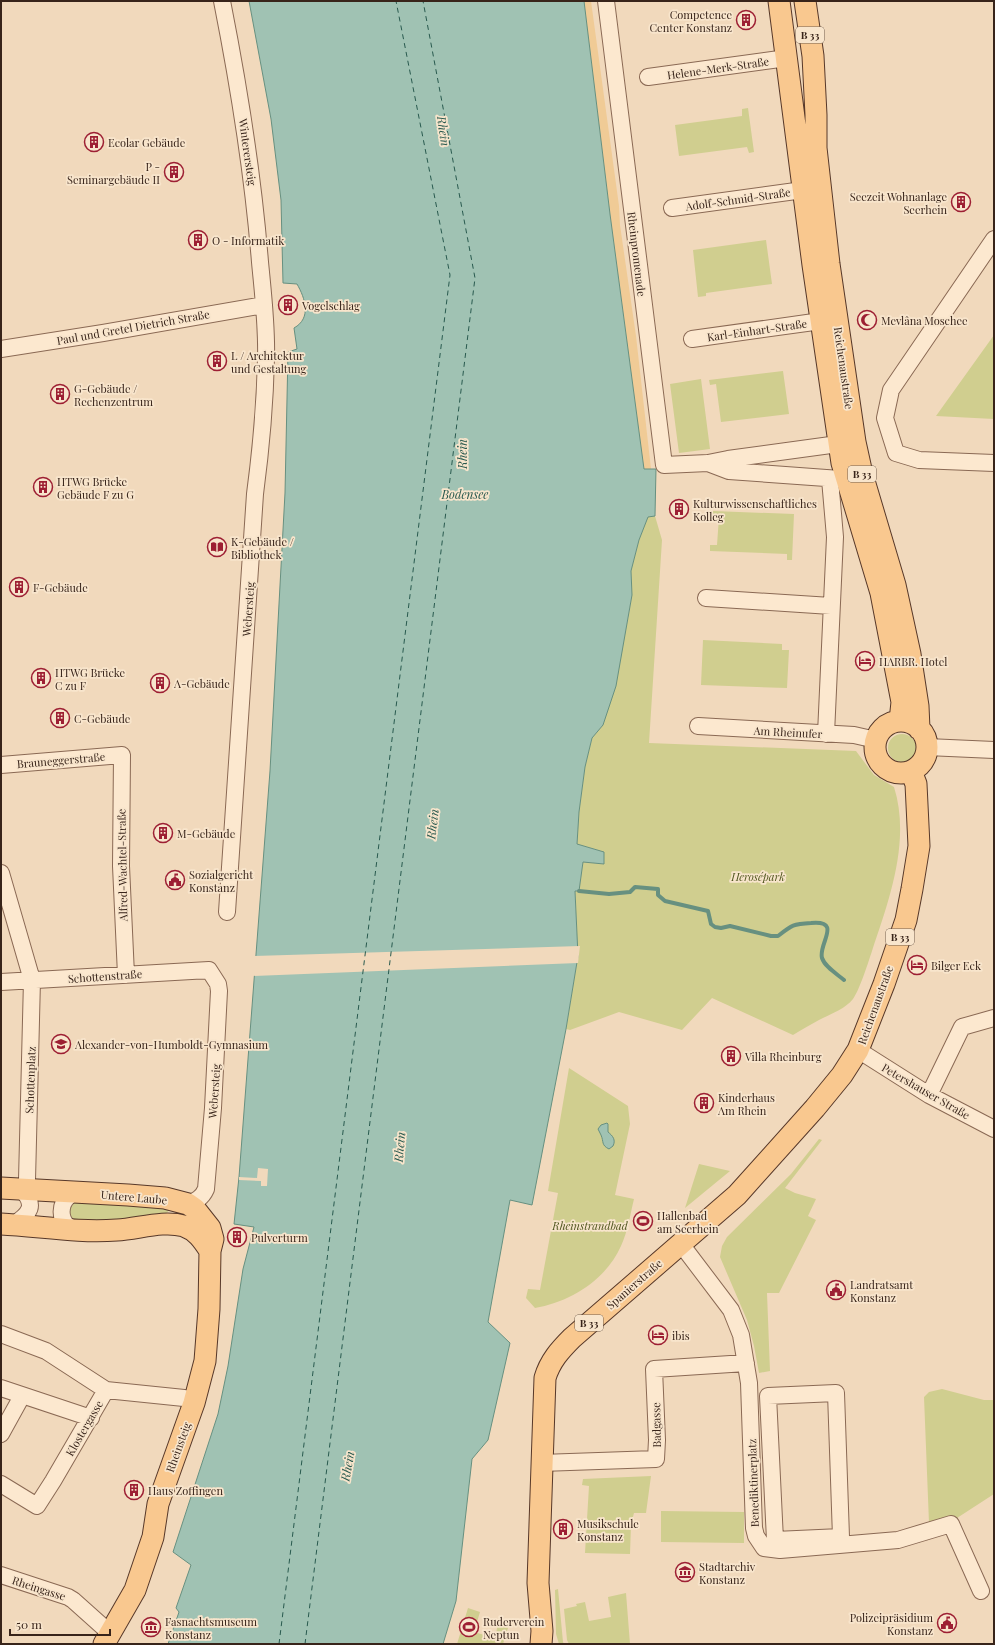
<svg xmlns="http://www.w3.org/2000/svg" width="995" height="1645" font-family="'Playfair Display',serif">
<rect width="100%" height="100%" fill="#f1d9bc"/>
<!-- green -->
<path fill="#d0ce8f" d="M748,108L754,152L749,153L747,147L679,156L675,125L742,116V109Z
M766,240L772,284L706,293V296L698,297L693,250Z
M994,335V419L936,416Z
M783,371L789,414L721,422L716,384L710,385L709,380Z
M701,379L710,449L679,453L670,384Z
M713,511L794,514L792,560H787V554L710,551V545H717L719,517L713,516Z
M648,516H655L662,540L649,743L856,751L874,775L894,787C911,841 889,900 872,951C868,963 860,989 853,999C844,1010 830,1014 819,1020C810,1025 801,1030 793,1035L712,998L682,1030L619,1012L570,1030L566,1029L578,956L575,891H579L583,862L604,864V852L577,844L579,812L585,767L592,738L603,725L628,619L632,595L631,571L639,540Z
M703,640L782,644V650H789L787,688L701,685Z
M888 748a14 14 0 1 1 28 0a14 14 0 1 1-28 0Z
M569,1068L628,1106L630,1124L615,1195L634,1199C630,1215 628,1231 621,1246C606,1280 570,1302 535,1308L526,1298L528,1289L540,1290L558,1193L548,1191Z
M819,1139L822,1140L785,1188L795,1193L816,1199L808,1216L816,1220L779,1293H767L770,1371L759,1373L754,1346L747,1320L720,1257L722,1246L727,1237L791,1174Z
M699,1164L730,1171L685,1208Z
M71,1202L174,1207L161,1217L75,1222L68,1213Z
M942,1389L984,1400H994V1494L957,1518L929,1523L924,1397L929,1392Z
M651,1476L646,1513H634L631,1524L630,1554L585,1553L589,1486L582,1485L583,1479Z
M661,1511L744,1512V1543L661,1542Z
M558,1589L563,1642L564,1644H559L556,1634L555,1590Z
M626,1593L630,1644H569L567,1640L564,1609L577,1606L576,1604L585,1602L589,1621L611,1617L608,1597Z
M468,1608L480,1612L474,1632L495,1638L498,1624L508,1628L503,1644H457Z"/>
<!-- sand -->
<path fill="#f0cb96" d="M584,1H591L619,206L620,225L636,336L651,469L644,470L610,214Z"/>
<!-- water -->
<path fill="#a0c2b3" stroke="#679080" d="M249,1H584L610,214L644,469H656L655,516L648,517L639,540L631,571L632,595L616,686L603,725L592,738L585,767L579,812L577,844L604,852V864L583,862L579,891H575L578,956L566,1029L532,1205L510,1200L488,1322L510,1343L488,1440L472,1459L456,1601L443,1644H168L179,1612L176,1608L191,1565L173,1552L218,1414L228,1366L243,1269L254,1227L234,1224L239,1177L270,771L285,493L288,352L297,349L294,328C312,318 305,298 297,284L283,283L281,200L271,119Z
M607,1123L608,1124V1132C613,1136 616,1140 613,1146L609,1149C601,1145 604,1142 601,1135C600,1133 599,1131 598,1129L601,1125Z"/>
<!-- pier -->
<path fill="#f1d9bc" d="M580,946L578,963L251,976L253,956Z
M258,1168L268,1169L267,1186H261V1181L239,1180V1177L257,1178Z"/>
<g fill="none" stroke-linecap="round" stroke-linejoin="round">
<!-- stream -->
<path stroke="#679080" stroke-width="4" d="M579,891L609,894L630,892L635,887L658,889V895L665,901L708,911L711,924L715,927L721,928L730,926L771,936H778C792,925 793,924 811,923C843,920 818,944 822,958C825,967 837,974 844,980"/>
<!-- ferry -->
<path stroke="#28594e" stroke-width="1" stroke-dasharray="5 4" stroke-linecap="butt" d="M279,1644L450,275L396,1
M305,1644L475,278L423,1"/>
<defs>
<path id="minor" d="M222,1C239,87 253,174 260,262C263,294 267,326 266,358C265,404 261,449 255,494L227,912
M606,1L664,465L708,463L728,459L838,444
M648,77L787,58
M672,208L803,190
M994,239L891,390L885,418L896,453L919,460L994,463
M692,339L821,321
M1,349L103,333L264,305
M708,463L729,471L840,479
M706,598L831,606
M698,726L854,735L876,740
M826,734L835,537L830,479
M927,747L994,750
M1,765L122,755L121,866L126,975
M1,873L32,980L27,1180
M1,982L209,970L218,984L219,991L213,1108L206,1189C202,1198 196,1201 188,1204
M858,1050L929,1095L994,1129
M929,1095L962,1027L994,1018
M80,1192C76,1193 71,1194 68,1197C60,1204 59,1219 68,1226C71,1228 76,1229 80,1230
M13,1225C30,1214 37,1205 21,1189
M681,1244L731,1310L741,1335L749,1383L754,1528L756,1536L764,1548L780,1550L898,1540L951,1524L981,1591
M1,1334L46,1351L106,1390L184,1398L194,1403
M1,1388L91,1418
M836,1393L841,1537L775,1540L768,1396Z
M1,1434L22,1396
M541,1463L656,1459L657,1440L654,1369L746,1363
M1,1484L37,1506L53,1481L106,1390
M1,1575L68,1597L73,1600L111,1634"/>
<path id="major" d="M779,1L813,265L842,463L881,593L902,702L900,721
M805,1L813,56L816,115V148L829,264L855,442L862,474L895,585L910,654L918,706L919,729
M875 747a26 26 0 1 1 52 0a26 26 0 1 1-52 0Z
M1,1188L128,1195L165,1198L188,1204L195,1209L210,1228L213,1239L210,1251L209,1309L205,1361L194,1403L158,1504L153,1537L135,1590L104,1644
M1,1224C40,1226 78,1233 117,1230C138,1229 163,1220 184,1226C196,1230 203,1240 210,1251
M541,1644L542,1631L538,1583L545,1378C550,1361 560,1350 572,1338L737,1195L815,1108L842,1075L858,1050L884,984L906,920L912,889L919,846L916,784L911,771"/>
</defs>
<!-- minor casing -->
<use href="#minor" stroke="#8a6954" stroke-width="18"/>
<!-- major casing -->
<use href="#major" stroke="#573829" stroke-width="23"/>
<!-- minor -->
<use href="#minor" stroke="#fce8cf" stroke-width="16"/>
<!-- major -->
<use href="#major" stroke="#f9c88f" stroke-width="21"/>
</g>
<!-- icons -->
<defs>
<symbol id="building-ring" viewBox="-11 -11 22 22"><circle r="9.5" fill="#f8e5cc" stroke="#9d1f33" stroke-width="1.5"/><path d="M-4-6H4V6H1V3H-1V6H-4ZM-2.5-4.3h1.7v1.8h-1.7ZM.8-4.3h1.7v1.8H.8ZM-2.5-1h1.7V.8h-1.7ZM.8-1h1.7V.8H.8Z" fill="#9d1f33"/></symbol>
<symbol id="mosque-ring" viewBox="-11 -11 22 22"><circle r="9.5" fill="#f8e5cc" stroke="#9d1f33" stroke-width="1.5"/><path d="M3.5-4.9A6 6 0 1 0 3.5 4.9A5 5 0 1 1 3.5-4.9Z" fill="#9d1f33"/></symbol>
<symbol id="library-ring" viewBox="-11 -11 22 22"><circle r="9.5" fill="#f8e5cc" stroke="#9d1f33" stroke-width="1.5"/><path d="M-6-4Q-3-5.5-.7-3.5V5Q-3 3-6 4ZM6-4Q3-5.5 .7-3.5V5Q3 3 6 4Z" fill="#9d1f33"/></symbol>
<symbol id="hotel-ring" viewBox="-11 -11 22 22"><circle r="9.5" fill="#f8e5cc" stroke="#9d1f33" stroke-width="1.5"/><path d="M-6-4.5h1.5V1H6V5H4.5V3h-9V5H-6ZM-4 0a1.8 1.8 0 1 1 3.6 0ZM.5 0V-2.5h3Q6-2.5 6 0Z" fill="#9d1f33"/></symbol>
<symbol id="civic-ring" viewBox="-11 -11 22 22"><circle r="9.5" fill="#f8e5cc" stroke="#9d1f33" stroke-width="1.5"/><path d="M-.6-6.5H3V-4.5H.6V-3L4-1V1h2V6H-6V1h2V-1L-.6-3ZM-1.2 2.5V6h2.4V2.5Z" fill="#9d1f33"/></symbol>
<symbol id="school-ring" viewBox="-11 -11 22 22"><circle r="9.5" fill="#f8e5cc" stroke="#9d1f33" stroke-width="1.5"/><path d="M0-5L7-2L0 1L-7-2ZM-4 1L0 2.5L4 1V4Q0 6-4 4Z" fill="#9d1f33"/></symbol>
<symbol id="stadium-ring" viewBox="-11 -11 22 22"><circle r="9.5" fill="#f8e5cc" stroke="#9d1f33" stroke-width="1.5"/><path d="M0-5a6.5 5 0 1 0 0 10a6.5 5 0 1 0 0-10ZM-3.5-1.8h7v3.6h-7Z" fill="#9d1f33"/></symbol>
<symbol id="museum-ring" viewBox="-11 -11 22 22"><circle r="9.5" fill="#f8e5cc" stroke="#9d1f33" stroke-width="1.5"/><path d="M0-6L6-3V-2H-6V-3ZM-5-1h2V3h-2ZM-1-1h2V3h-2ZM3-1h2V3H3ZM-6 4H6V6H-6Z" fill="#9d1f33"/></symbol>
</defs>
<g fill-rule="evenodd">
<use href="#building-ring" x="735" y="9" width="22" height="22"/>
<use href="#building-ring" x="83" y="131" width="22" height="22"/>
<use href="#building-ring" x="163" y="161" width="22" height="22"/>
<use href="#building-ring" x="950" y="191" width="22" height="22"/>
<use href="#building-ring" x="187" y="229" width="22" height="22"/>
<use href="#building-ring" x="277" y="294" width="22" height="22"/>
<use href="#mosque-ring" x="856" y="309" width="22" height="22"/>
<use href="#building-ring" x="206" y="350" width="22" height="22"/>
<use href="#building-ring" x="49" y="383" width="22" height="22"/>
<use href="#building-ring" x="32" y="476" width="22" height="22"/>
<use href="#building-ring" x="668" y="498" width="22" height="22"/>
<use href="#library-ring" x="206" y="536" width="22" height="22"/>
<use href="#building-ring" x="8" y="576" width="22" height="22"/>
<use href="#hotel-ring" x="854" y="650" width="22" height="22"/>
<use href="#building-ring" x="30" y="667" width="22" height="22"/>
<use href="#building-ring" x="149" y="672" width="22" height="22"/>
<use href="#building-ring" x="49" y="707" width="22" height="22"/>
<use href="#building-ring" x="152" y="822" width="22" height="22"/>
<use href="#civic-ring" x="164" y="869" width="22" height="22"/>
<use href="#hotel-ring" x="906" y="954" width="22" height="22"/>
<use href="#school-ring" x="50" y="1033" width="22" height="22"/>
<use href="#building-ring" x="720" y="1045" width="22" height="22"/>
<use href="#building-ring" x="693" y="1092" width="22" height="22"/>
<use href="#stadium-ring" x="632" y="1210" width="22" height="22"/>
<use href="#building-ring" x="226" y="1226" width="22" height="22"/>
<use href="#civic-ring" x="825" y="1279" width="22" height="22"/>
<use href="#hotel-ring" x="647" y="1324" width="22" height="22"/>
<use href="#building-ring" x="123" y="1479" width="22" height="22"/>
<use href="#building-ring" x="552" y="1518" width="22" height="22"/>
<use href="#museum-ring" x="674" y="1561" width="22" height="22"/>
<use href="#civic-ring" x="936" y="1612" width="22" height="22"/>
<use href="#museum-ring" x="140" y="1616" width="22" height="22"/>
<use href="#stadium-ring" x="458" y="1616" width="22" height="22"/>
</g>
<g text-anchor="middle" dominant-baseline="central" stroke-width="3.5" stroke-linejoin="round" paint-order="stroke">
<!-- shield labels -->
<g fill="#f8e5cc" stroke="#725e4f" stroke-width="1">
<rect x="796" y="27" width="28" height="16" rx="3"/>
<rect x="848" y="466" width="28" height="16" rx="3"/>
<rect x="886" y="929" width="28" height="16" rx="3"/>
<rect x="575" y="1315" width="28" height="16" rx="3"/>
</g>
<g font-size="10" font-weight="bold" fill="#38241a">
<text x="810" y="35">B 33</text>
<text x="862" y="474">B 33</text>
<text x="900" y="937">B 33</text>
<text x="589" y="1323">B 33</text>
</g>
<!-- poi labels -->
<g font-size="11" fill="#38241a" stroke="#f8e5cc" text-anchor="start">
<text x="732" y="14" text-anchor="end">Competence<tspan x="732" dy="13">Center Konstanz</tspan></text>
<text x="108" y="142">Ecolar Gebäude</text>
<text x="160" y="166" text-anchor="end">P -<tspan x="160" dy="13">Seminargebäude II</tspan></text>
<text x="947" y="196" text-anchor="end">Seezeit Wohnanlage<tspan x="947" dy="13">Seerhein</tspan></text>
<text x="212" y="240">O - Informatik</text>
<text x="302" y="305">Vogelschlag</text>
<text x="881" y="320">Mevlâna Moschee</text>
<text x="231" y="355">L / Architektur<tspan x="231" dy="13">und Gestaltung</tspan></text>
<text x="74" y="388">G-Gebäude /<tspan x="74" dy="13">Rechenzentrum</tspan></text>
<text x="57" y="481">HTWG Brücke<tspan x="57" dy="13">Gebäude F zu G</tspan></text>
<text x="693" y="503">Kulturwissenschaftliches<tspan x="693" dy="13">Kolleg</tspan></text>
<text x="231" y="541">K-Gebäude /<tspan x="231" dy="13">Bibliothek</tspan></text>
<text x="33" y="587">F-Gebäude</text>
<text x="879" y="661">HARBR. Hotel</text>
<text x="55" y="672">HTWG Brücke<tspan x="55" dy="13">C zu F</tspan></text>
<text x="174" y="683">A-Gebäude</text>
<text x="74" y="718">C-Gebäude</text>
<text x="177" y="833">M-Gebäude</text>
<text x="189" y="874">Sozialgericht<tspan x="189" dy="13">Konstanz</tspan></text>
<text x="931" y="965">Bilger Eck</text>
<text x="75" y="1044">Alexander-von-Humboldt-Gymnasium</text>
<text x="745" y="1056">Villa Rheinburg</text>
<text x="718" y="1097">Kinderhaus<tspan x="718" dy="13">Am Rhein</tspan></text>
<text x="657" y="1215">Hallenbad<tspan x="657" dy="13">am Seerhein</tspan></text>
<text x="251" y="1237">Pulverturm</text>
<text x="850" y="1284">Landratsamt<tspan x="850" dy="13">Konstanz</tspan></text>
<text x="672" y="1335">ibis</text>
<text x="148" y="1490">Haus Zoffingen</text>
<text x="577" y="1523">Musikschule<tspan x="577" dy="13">Konstanz</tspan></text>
<text x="699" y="1566">Stadtarchiv<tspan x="699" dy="13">Konstanz</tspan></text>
<text x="933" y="1617" text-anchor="end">Polizeipräsidium<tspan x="933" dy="13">Konstanz</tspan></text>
<text x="165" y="1621">Fasnachtsmuseum<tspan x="165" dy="13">Konstanz</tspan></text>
<text x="483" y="1621">Ruderverein<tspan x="483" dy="13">Neptun</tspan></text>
</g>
<!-- street labels -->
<g font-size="11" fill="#38241a" stroke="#f8e5cc">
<text transform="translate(718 68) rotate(-8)">Helene-Merk-Straße</text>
<text transform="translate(248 152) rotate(82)">Winterersteig</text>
<text transform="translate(738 199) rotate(-8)">Adolf-Schmid-Straße</text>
<text transform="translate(637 254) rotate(83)">Rheinpromenade</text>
<text transform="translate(133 327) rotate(-10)">Paul und Gretel Dietrich Straße</text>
<text transform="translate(757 330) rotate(-8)">Karl-Einhart-Straße</text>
<text transform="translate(844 368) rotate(82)">Reichenaustraße</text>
<text transform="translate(248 609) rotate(-86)">Webersteig</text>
<text transform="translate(788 732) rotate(3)">Am Rheinufer</text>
<text transform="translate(61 760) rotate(-5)">Brauneggerstraße</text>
<text transform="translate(122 865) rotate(-91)">Alfred-Wachtel-Straße</text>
<text transform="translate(105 976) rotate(-4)">Schottenstraße</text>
<text transform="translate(875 1005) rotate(-70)">Reichenaustraße</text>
<text transform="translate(30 1080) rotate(-88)">Schottenplatz</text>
<text transform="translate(214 1091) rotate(-86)">Webersteig</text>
<text transform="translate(926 1091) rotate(30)">Petershauser Straße</text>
<text transform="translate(134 1197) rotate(5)">Untere Laube</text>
<text transform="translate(634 1284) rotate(-41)">Spanierstraße</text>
<text transform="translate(656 1425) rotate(-91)">Badgasse</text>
<text transform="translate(84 1428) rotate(-60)">Klostergasse</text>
<text transform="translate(178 1447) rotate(-70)">Rheinsteig</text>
<text transform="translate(753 1483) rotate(-92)">Benediktinerplatz</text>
<text transform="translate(39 1588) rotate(18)">Rheingasse</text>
</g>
<!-- park labels -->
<g font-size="11" font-style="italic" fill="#50561f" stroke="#f8e5cc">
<text x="758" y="876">Herosépark</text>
<text x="590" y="1225">Rheinstrandbad</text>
</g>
<!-- water labels -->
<g font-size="12" font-style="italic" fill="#28594e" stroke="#f8e5cc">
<text transform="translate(444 131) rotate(82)">Rhein</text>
<text transform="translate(462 454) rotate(-90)">Rhein</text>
<text x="465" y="494">Bodensee</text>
<text transform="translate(432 824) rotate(-83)">Rhein</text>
<text transform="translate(399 1147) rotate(-85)">Rhein</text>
<text transform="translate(347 1466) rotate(-80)">Rhein</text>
</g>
</g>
<!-- border -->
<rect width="995" height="1645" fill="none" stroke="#38241a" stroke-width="4"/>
<!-- scale -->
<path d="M10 1629v6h100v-6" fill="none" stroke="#38241a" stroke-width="2"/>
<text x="16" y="1629" font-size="12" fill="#38241a" stroke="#f8e5cc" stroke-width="3" paint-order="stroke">50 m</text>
</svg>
